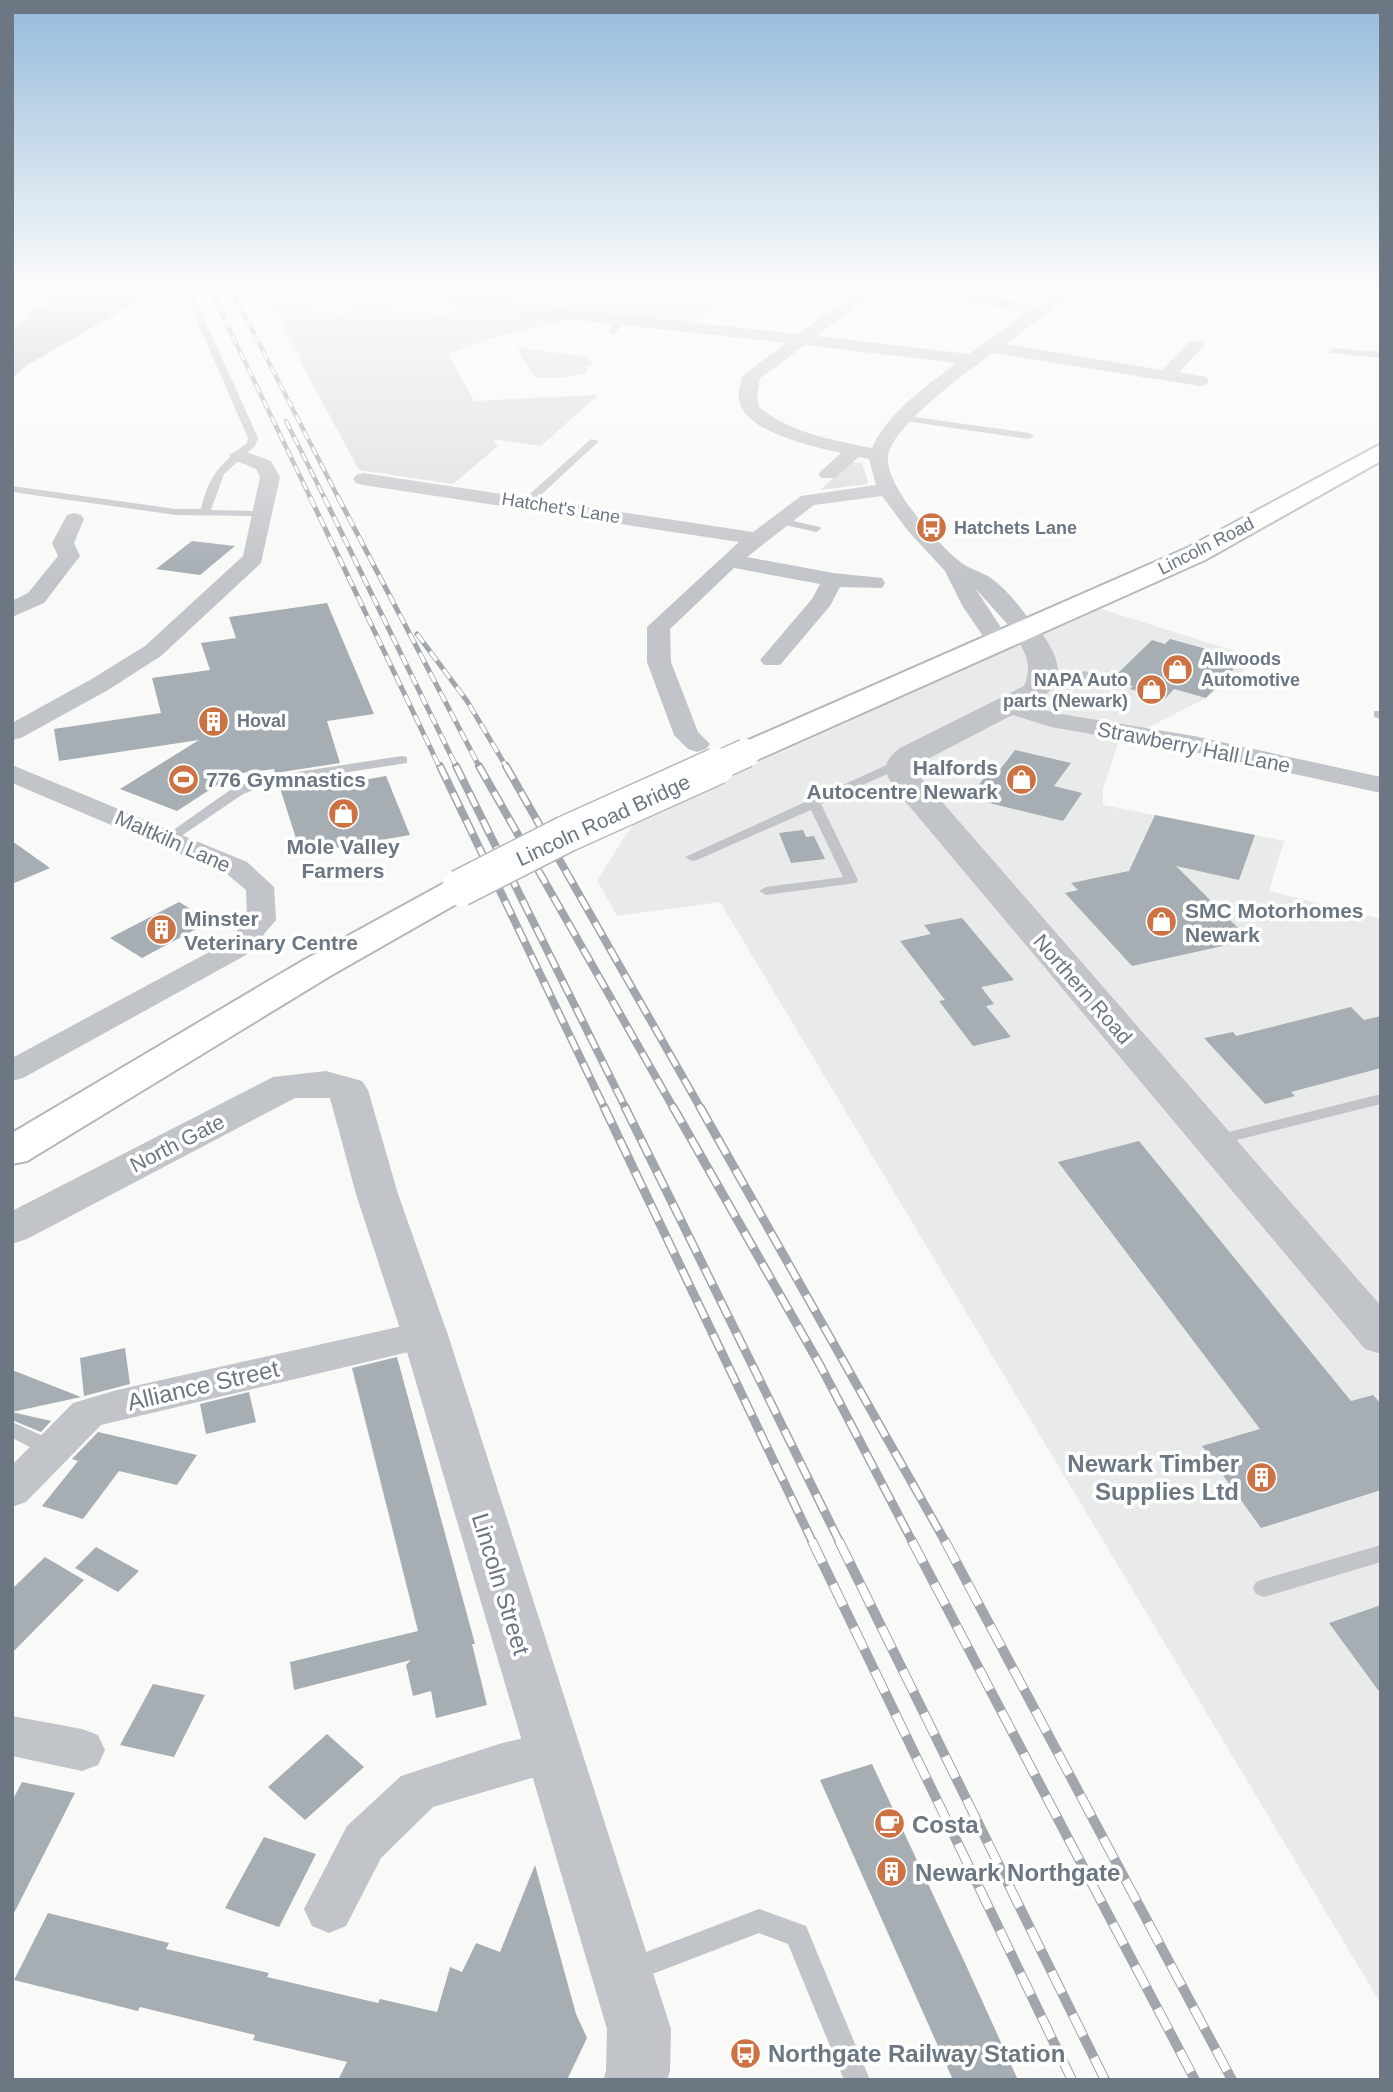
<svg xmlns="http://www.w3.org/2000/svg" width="1393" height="2092" font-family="Helvetica,sans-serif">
<rect width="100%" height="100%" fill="#f9f9f7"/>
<!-- built -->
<path fill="#e9ebea" d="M262,287H450L430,294L461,303L458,306L463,307L406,350L300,361Z
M1098,608L1260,659L1206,698L1118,743L1103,789V805L1284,841L1269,891L1381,919V2004L720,902L617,916L597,880L637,818Z"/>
<!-- green -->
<path fill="#d8ddd7" d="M465,287H749L693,323L462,298Z
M277,290L307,294L285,305L344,316L363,306L447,317L461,307L571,319L494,337L448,354L474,401L598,395L541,446L493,439L498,446L453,484L359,470L300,361L302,360L266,291Z
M523,348L586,357L593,363L587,367V373L561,378H535L517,349Z
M851,462L862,463L868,482L867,484L820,490Z"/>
<!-- water -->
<path fill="#bac2c7" d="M62,287H149L148,291L124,309L29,364L12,378V327L30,317L29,313L48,303Z"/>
<!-- building -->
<path fill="#a6adb3" d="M192,541L235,546L200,575L156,569Z
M327,603L374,714L327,721L340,763L275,773L274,769L234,774L177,811L120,789L199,740L59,761L54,729L161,713L152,678L210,670L201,643L236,638L229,617Z
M1170,639L1243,659L1206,698L1174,689L1165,699L1130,689L1133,686L1111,680L1152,640L1165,644Z
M1015,750L1071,763L1054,786L1082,793L1063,821L969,798L990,770L998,772Z
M344,775L347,783L386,776L410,835L301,854L279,785Z
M1155,815L1255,835L1239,880L1176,866L1250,940L1132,966L1065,893L1078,890L1071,883L1129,871Z
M803,830L806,837L814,836L825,859L791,863L779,833Z
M12,841L50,868L12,884Z
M179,902L211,921L142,958L110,938Z
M962,918L1014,980L981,987L994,1004L986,1006L1011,1037L973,1046L939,1001L945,1000L900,941L931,934L924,925Z
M1351,1007L1364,1020L1381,1016V1068L1291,1092L1295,1096L1265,1104L1204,1038L1233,1032L1236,1036Z
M1139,1141L1351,1401L1373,1395L1381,1404V1490L1261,1528L1202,1446L1260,1429L1058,1162Z
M125,1348L130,1384L84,1396L80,1358Z
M397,1357L475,1644H472L487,1705L436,1718L431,1691L413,1696L406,1665L411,1660L294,1690L290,1662L418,1631L352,1368Z
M12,1370L81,1397L12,1412Z
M249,1392L256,1422L206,1434L200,1404Z
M12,1412L51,1421L41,1432L12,1420Z
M98,1432L197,1455L177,1485L119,1471L83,1519L42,1506L78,1461L72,1459Z
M96,1547L139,1571L118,1592L75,1568Z
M45,1557L84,1580L12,1653V1589Z
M1381,1605V1694L1329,1623Z
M153,1684L205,1695L174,1757L120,1745Z
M327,1734L364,1767L305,1820L268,1787Z
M872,1764L965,1963L1018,2080H953L820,1780Z
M22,1782L75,1793L12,1917V1801Z
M264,1837L316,1854L279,1927L225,1908Z
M535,1865L576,2014L587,2038L567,2080H338L347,2062L253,2040L255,2035L140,2007L138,2011L14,1980L48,1913L169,1943L166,1949L269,1973L267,1977L378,2003L380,1999L437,2012L450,1967L462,1972L476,1943L500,1952Z"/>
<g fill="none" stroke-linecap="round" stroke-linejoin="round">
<defs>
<path id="secondary" d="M1381,444V461L1205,560L757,760L746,762L735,760L730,753L735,746L1187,548Z
M460,878L472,881L477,888L472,895L330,976L27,1161L12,1164V1133L304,960L448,881Z"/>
</defs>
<!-- secondary casing -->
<use href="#secondary" stroke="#b4b8bc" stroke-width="4"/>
<!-- service -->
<path fill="#c1c4c8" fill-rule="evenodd" d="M164,287H174L194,296L258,438L255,446L224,474L211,510L262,511L267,514L266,516L176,515L12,492V486L176,509H201C209,475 220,464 247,443L248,438L187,298Z
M386,287H396L381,292V288Z
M403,287H416L450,295V287H458V298L454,300Z
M620,318L627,320L615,333H609V329Z
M1333,348L1381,352V358L1330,353L1329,351Z
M901,415L1029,433L1034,436L1029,439L898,420V416Z
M591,439L599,441L530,505H522V501Z
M780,518L820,527L821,529L816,532L776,523V519Z
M1086,671L1092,675C1081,684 1045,688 1033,680C1046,671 1070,676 1086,671Z
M1374,711H1381V719L1374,717Z
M402,756L407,757V763L271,784L243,794L174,841L169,842L162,838L233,788L264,777Z
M902,758L908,762L907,765L821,804L858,880L856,883L766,895L759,891L766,887L843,877L811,810L697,860L692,861L685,857Z
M1381,1094V1104L1213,1146L1205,1141L1213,1136Z
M12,1422L61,1444L64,1449L61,1454C46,1459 26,1444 12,1438Z
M1381,1545V1562L1264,1597L1256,1594L1253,1588L1256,1582L1264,1579Z
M759,1909L806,1926L870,2080H844L788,1944L759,1933L629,1983L620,1980L616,1971L620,1962Z"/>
<!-- minor -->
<path fill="#c1c4c8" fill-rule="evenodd" d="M864,287H882L817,336L969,354L1026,313L919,292L911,287H941L1038,306L1067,287H1085L1005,344L1162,370L1190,341H1202L1205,345L1179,372L1206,377L1209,381L1206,385L1200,386L993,353C967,372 893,425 888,456C884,484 937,543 958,560C968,569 980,571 991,578C1009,591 1024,612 1037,630L1033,635H1017L975,588L1010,641L1006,646H990L963,607L945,571L908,531L882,496L814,505L747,557L833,573L882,578L885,583L882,588L840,587L830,606L780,665H764L760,660L812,599L820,584L734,568L670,629L671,662L698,732L710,744L706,749L697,752L688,749L674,735L647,662V627L739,542L363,485L356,483L353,479L356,475L363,473L753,532L801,496L876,485L869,459L859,457L835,478H821L818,474L841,453C815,447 748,433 740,403C737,395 740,385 742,376L786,343L487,310L448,301L446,298L454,293L487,300L798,334ZM805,345L956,363C927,386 887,413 872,448C834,440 790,433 759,407L757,395L760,378Z
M239,449L271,461L280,477L261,563L161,656L108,690L21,738L12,740V723L90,680L145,646L243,556L260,477L256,469L232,459L229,455Z
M74,513L81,515L84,519L74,543L80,556L44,603L12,617V601L28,593L58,556L52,543L67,515Z
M1009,699L1055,713L1194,736L1381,777V793L1194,752L1051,727L1000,711L997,706L1000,701Z
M12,765L247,862L274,887L276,920L246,955L23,1078L12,1081V1058L226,943L247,919L246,890L227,874L12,783Z
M425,1321L438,1325L444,1335L438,1345L101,1425L26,1502L12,1507V1465L73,1403L117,1390Z
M12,1716L82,1729L98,1735L105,1750L98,1765L82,1771L12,1756Z
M553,1731L569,1737L576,1752L569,1767L433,1807L381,1858L346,1926L329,1933L312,1926L304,1909L347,1826L401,1776L499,1744Z"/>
<!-- tertiary -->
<path fill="#c1c4c8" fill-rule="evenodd" d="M1025,622L1035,624C1081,683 1052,695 999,722C974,735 948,748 922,762L917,765V773L1381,1306V1354L1365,1349L899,794C885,774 878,765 900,748L1024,686C1034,664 1024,649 1011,630L1015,624Z
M326,1071L362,1081L368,1090L398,1194L448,1335L671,2029L670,2071L667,2080H603L606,2071L607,2029L402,1335L356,1194L330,1098H295L27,1239L12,1244V1211L273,1077Z"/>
<!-- secondary -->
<use href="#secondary" fill="#fff" fill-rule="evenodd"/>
<defs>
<path id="rail-far4" d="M209,287L311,499
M230,287L339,499
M286,421L325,499"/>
<path id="rail-far3" d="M310,497L440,768
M324,497L457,768
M338,497L480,768
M417,634L467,701L507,768"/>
<path id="rail-far2" d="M440,766L605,1109
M456,766L626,1109
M479,766L674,1109
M506,766L701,1109"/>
<path id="rail-far1" d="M604,1107L813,1543
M625,1107L840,1543
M673,1107L820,1365L913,1543
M700,1107L946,1543"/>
<path id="rail" d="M812,1541L1072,2080
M839,1541L1105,2080
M912,1541L1195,2080
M945,1541L1232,2080"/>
</defs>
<!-- rail-far4 casing -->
<use href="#rail-far4" stroke="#a1a6ac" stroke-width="4.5"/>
<!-- rail-far3 casing -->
<use href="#rail-far3" stroke="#a1a6ac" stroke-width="5"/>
<!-- rail-far2 casing -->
<use href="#rail-far2" stroke="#a1a6ac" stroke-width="8"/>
<!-- rail-far1 casing -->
<use href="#rail-far1" stroke="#a1a6ac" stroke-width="9"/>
<!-- rail casing -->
<use href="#rail" stroke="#a1a6ac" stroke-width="10"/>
<!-- rail-far4 -->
<use href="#rail-far4" stroke="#fff" stroke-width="2.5" stroke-dasharray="9" stroke-linecap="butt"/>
<!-- rail-far3 -->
<use href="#rail-far3" stroke="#fff" stroke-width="3.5" stroke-dasharray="11" stroke-linecap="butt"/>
<!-- rail-far2 -->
<use href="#rail-far2" stroke="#fff" stroke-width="5" stroke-dasharray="15" stroke-linecap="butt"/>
<!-- rail-far1 -->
<use href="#rail-far1" stroke="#fff" stroke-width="6" stroke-dasharray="18" stroke-linecap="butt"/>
<!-- rail -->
<use href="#rail" stroke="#fff" stroke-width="8" stroke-dasharray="24" stroke-linecap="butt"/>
<defs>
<path id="secondary-bridge-far1" d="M713,768L746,753"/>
<path id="secondary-bridge" d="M460,888L566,834L717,766"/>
</defs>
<!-- secondary-bridge-far1 casing -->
<use href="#secondary-bridge-far1" stroke="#b4b8bc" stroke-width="31" stroke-linecap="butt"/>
<!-- secondary-bridge casing -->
<use href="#secondary-bridge" stroke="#b4b8bc" stroke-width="39" stroke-linecap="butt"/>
<!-- secondary-bridge-far1 -->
<use href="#secondary-bridge-far1" stroke="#fff" stroke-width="28"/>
<!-- secondary-bridge -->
<use href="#secondary-bridge" stroke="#fff" stroke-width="36"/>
</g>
<!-- sky -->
<linearGradient id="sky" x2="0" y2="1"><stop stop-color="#95badb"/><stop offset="0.5" stop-color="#fcfcfb"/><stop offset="1" stop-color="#fcfcfb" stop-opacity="0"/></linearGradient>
<rect width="1393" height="579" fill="url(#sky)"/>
<!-- icons -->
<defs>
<symbol id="bus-disc" viewBox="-11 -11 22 22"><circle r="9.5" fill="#cd7242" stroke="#fff"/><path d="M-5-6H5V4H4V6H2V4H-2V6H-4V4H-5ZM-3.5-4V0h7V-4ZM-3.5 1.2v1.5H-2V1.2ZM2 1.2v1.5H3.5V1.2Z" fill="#fff"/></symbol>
<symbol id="shop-disc" viewBox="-11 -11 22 22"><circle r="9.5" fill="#cd7242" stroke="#fff"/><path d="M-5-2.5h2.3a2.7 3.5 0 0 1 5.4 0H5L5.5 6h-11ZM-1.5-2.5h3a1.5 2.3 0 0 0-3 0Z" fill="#fff"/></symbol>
<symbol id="building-disc" viewBox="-11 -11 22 22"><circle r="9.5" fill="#cd7242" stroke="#fff"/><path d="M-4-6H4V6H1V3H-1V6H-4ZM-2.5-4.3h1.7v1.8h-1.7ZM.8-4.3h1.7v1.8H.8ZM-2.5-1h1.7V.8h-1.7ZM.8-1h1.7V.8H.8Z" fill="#fff"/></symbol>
<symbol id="stadium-disc" viewBox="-11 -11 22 22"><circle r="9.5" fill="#cd7242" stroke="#fff"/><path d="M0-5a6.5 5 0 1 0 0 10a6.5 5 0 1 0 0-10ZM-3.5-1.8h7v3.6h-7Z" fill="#fff"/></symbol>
<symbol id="cafe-disc" viewBox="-11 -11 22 22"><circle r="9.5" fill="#cd7242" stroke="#fff"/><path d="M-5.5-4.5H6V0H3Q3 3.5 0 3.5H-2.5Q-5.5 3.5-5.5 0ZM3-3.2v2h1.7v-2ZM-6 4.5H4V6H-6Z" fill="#fff"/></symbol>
</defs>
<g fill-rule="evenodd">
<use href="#bus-disc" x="914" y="510" width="35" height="35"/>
<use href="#shop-disc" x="1160" y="652" width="35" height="35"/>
<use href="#shop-disc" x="1134" y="672" width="35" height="35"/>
<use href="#building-disc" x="196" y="704" width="35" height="35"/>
<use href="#stadium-disc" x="166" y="762" width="35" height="35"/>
<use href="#shop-disc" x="1004" y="762" width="35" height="35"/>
<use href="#shop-disc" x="326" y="796" width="35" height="35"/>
<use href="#shop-disc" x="1144" y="904" width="35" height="35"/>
<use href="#building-disc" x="144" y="912" width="35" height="35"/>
<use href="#building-disc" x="1244" y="1460" width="35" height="35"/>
<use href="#cafe-disc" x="872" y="1806" width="35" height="35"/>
<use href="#building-disc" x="874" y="1854" width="35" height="35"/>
<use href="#bus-disc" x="728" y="2036" width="35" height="35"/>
</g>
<g text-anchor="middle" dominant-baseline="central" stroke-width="7" stroke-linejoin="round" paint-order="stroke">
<!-- far-street labels -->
<g font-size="18" fill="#6c7784" stroke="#fff">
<text transform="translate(561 508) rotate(9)">Hatchet's Lane</text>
<text transform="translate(1206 546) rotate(-27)">Lincoln Road</text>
</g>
<!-- far-poi labels -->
<g font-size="18" font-weight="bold" fill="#6c7784" stroke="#fff" text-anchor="start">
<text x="954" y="528">Hatchets Lane</text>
<text x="1201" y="659">Allwoods<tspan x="1201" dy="21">Automotive</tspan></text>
<text x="1128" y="680" text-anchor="end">NAPA Auto<tspan x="1128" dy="21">parts (Newark)</tspan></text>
<text x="237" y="721">Hoval</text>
</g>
<!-- street labels -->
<g font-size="21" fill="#6c7784" stroke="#fff">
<text transform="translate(1194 747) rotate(11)">Strawberry Hall Lane</text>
<text transform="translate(603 820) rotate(-25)">Lincoln Road Bridge</text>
<text transform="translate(173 841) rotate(24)">Maltkiln Lane</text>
<text transform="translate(1083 989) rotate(49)">Northern Road</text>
<text transform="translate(177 1143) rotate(-27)">North Gate</text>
</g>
<!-- poi labels -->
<g font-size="21" font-weight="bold" fill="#6c7784" stroke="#fff" text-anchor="start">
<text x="998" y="767" text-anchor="end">Halfords<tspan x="998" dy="24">Autocentre Newark</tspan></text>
<text x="206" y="779">776 Gymnastics</text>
<text x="343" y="846" text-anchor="middle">Mole Valley<tspan x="343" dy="24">Farmers</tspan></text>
<text x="1185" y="910">SMC Motorhomes<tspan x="1185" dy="24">Newark</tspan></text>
<text x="184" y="918">Minster<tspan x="184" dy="24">Veterinary Centre</tspan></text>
</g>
<!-- near-street labels -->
<g font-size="24" fill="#6c7784" stroke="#fff">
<text transform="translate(203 1385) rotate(-13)">Alliance Street</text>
<text transform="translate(501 1584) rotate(73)">Lincoln Street</text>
</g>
<!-- near-poi labels -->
<g font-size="24" font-weight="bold" fill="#6c7784" stroke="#fff" text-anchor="start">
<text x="1239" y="1463" text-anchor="end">Newark Timber<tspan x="1239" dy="28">Supplies Ltd</tspan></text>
<text x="912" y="1824">Costa</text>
<text x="915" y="1872">Newark Northgate</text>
<text x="768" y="2053">Northgate Railway Station</text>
</g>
</g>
<!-- border -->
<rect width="1393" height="2092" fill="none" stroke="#6c7784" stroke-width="28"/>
</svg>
